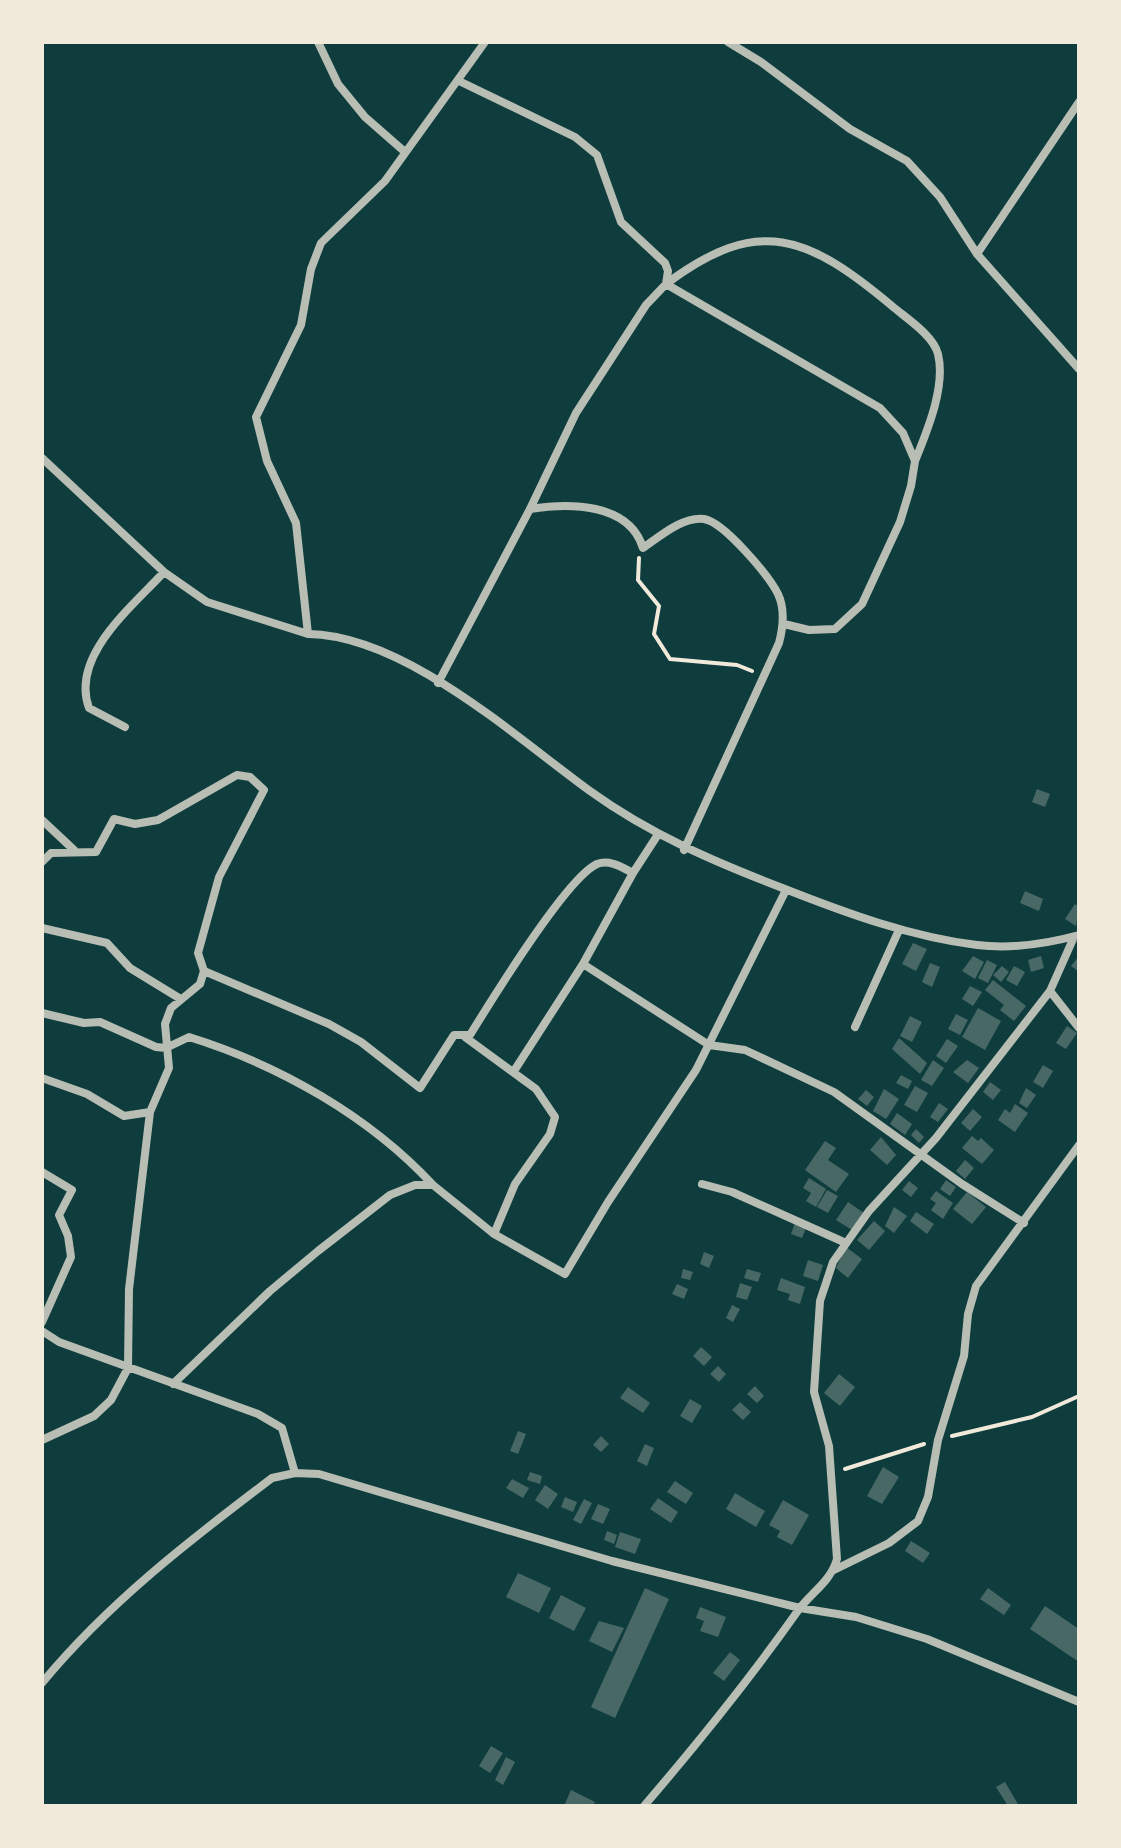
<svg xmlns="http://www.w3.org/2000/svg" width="1121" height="1848" font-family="'DejaVu Sans',sans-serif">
<rect width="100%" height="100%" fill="#0f3d3e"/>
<!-- building -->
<path fill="#486865" d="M1037,789L1050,794L1045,807L1032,802Z
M1025,891L1043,899L1039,911L1020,903Z
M1075,904L1079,907L1076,926L1065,919Z
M913,943L927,949L916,971L902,964Z
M973,956L984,962L975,979L962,971Z
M1041,956L1044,968L1031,972L1028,960Z
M1079,956V972L1071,966Z
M987,960L997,965L988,983L978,978Z
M930,963L940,967L932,987L922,982Z
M1002,966L1009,972L1001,982L993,975Z
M1014,966L1025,972L1017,986L1006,980Z
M993,980L1026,1006L1014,1021L1000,1010L1004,1005L985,990Z
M970,986L982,992L973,1006L962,999Z
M978,1008L1001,1021L985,1050L962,1037Z
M956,1014L968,1020L960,1035L948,1029Z
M910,1016L922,1022L912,1042L900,1036Z
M1067,1026L1077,1033L1066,1049L1056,1043Z
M899,1038L927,1063L920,1074L892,1049Z
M947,1039L958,1046L946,1063L936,1056Z
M933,1060L944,1068L932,1086L921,1080Z
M967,1060L979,1068L968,1083L953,1072Z
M1043,1065L1053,1071L1043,1088L1033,1082Z
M901,1075L912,1081L908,1089L896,1083Z
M990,1082L1001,1090L993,1100L983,1092Z
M915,1086L928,1093L917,1112L904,1105Z
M1026,1088L1036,1095L1027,1108L1019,1103Z
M884,1089L899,1099L886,1119L873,1111Z
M866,1090L874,1097L867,1106L858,1099Z
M939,1103L948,1109L938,1122L930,1117Z
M1015,1104L1028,1113L1015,1132L998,1120L1005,1109L1010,1113Z
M973,1109L982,1117L970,1131L961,1123Z
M897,1113L912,1124L905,1135L890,1124Z
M916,1129L924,1137L919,1143L911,1135Z
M972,1136L978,1141L981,1138L994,1150L982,1164L962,1148Z
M881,1137L896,1155L887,1165L870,1150Z
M825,1141L836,1148L828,1160L849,1174L836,1192L805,1170Z
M965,1160L974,1168L965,1179L956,1171Z
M809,1178L826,1189L816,1207L806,1201L811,1193L803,1188Z
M946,1180L956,1187L950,1196L940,1189Z
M909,1181L918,1188L911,1197L902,1190Z
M827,1190L838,1196L828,1213L817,1207Z
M936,1191L953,1203L943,1219L931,1210L936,1203L930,1199Z
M967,1192L986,1207L972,1224L953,1209Z
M848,1202L864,1213L852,1230L836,1220Z
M894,1207L907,1216L894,1233L885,1226Z
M916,1212L934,1224L927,1234L910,1221Z
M874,1221L885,1231L869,1250L857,1240Z
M795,1223L806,1228L802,1238L791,1234Z
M846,1247L862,1259L848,1278L836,1268Z
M704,1252L714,1256L709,1268L700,1264Z
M808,1260L823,1265L818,1281L803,1276Z
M683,1269L693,1272L690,1280L681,1278Z
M747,1269L761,1273L758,1282L744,1278Z
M781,1278L805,1287L800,1304L788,1300L790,1294L777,1290Z
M740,1283L752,1287L747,1300L736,1297Z
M677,1284L688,1289L684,1299L672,1294Z
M732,1305L740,1309L733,1322L726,1318Z
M701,1347L712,1357L704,1366L693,1356Z
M718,1366L726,1374L719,1382L710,1374Z
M839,1374L855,1387L840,1406L824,1393Z
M755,1386L764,1396L757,1403L747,1394Z
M628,1387L650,1403L643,1413L620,1398Z
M690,1399L702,1406L692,1423L680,1416Z
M740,1402L751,1412L743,1420L732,1410Z
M518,1431L526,1434L518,1454L510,1451Z
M601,1436L609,1444L601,1452L593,1445Z
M645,1444L654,1448L647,1466L637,1461Z
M883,1467L899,1477L882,1504L867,1496Z
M530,1472L542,1476L540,1484L527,1480Z
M512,1479L529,1488L523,1498L506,1488Z
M675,1481L693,1493L686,1504L667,1492Z
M545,1485L558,1494L548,1509L535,1500Z
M735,1493L765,1511L756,1527L726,1509Z
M565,1497L577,1502L573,1512L561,1507Z
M658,1498L678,1512L671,1523L650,1509Z
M584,1499L592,1503L581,1524L573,1520Z
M783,1500L809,1515L792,1545L777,1537L780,1531L769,1525Z
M598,1504L610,1509L603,1524L591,1519Z
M607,1531L617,1535L614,1544L604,1540Z
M620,1532L641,1539L635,1554L615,1547Z
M911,1541L930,1553L923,1563L905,1551Z
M518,1573L551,1588L539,1613L506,1597Z
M645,1588L669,1599L615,1718L591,1707Z
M988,1588L1011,1605L1004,1615L980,1599Z
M561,1595L586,1608L574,1631L549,1618Z
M1045,1606L1079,1629V1662L1030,1629Z
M700,1607L726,1617L718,1637L700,1631L704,1621L696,1618Z
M599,1621L624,1628L612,1652L589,1641Z
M730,1652L740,1660L724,1681L713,1673Z
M491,1746L503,1753L490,1773L479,1766Z
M506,1757L515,1762L503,1785L495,1780Z
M1005,1782L1019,1806H1008L996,1787Z
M571,1790L595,1802L593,1806H564Z"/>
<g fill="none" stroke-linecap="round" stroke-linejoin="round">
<!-- path -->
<path stroke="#f1e9da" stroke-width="4" d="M639,558L638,580L659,606L654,634L670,659L737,665L752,671
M952,1436L1032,1417L1079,1396
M845,1469L924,1444"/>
<!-- minor -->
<path stroke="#b8beb3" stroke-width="8" d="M318,42L338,84L365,117L405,152
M485,42L385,181L321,243L311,269L301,325L256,417L267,461L296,523L308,634C404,635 514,736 590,791C651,835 715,862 785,889C846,913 911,937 977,945C1011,949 1046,944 1079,935
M728,42L761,62L850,129L907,161L940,197L977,254L1079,369
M977,254L1079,102
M42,458L164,572L207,602L308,634
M530,509C568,503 629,502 643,548C659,537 683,516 704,519C724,522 769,576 778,594C785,609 783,628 779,643L684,850
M784,624L809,630L835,629L862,604L900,522L911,486L915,461L903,433L880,408L666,284C759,214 808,236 892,306C906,318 933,335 938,354C946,387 927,431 915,461
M438,683L530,509L576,413L646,305L666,284L668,271L665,263L621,222L597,155L575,137L459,81
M125,727L89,708C70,656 132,607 164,572
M42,820L74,850
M42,862L51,853L96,852L114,819L135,824L158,820L237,775L250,777L264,790L219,877L198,953L204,971L200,984L171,1008L165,1024L169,1068L150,1112L124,1116L87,1094L42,1078
M42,928L107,943L130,968L179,998
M583,964L709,1045L745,1050L834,1092L962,1184L1024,1223
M204,971L329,1024L361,1042L420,1088L454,1035H470C491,1001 566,878 597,864C610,859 623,868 633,873L657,836
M1050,991L1079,1028
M42,1013L84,1023L100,1022L156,1047L166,1048L189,1037C279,1065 369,1116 433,1185
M855,1027L899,930
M465,1037L536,1089L555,1117L550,1134L515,1184L494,1234
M514,1071L583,964L633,873
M42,1172L72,1190L59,1215L68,1236L71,1257L42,1322
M702,1184L732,1192L846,1243
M42,1331L59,1342L258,1414L282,1428L295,1473
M173,1384L270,1291L318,1251L390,1195L415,1185H433L494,1234L565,1274L608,1202L696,1070L786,890
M42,1440L94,1416L111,1400L128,1368L129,1289L150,1112
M834,1570L889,1543L918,1521L928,1497L938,1440L964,1356L968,1314L976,1286L1079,1145
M42,1683C108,1603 190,1540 272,1478L295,1473L319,1474L612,1561L800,1608L856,1617L927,1639L1079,1702
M644,1806C698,1743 749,1680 797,1612C811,1592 830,1583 837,1559L829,1446L814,1392L820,1301L833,1262L869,1211L936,1138L1050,991L1074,937"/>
</g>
<!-- border -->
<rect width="1121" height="1848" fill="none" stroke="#f1e9da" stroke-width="88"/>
</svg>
